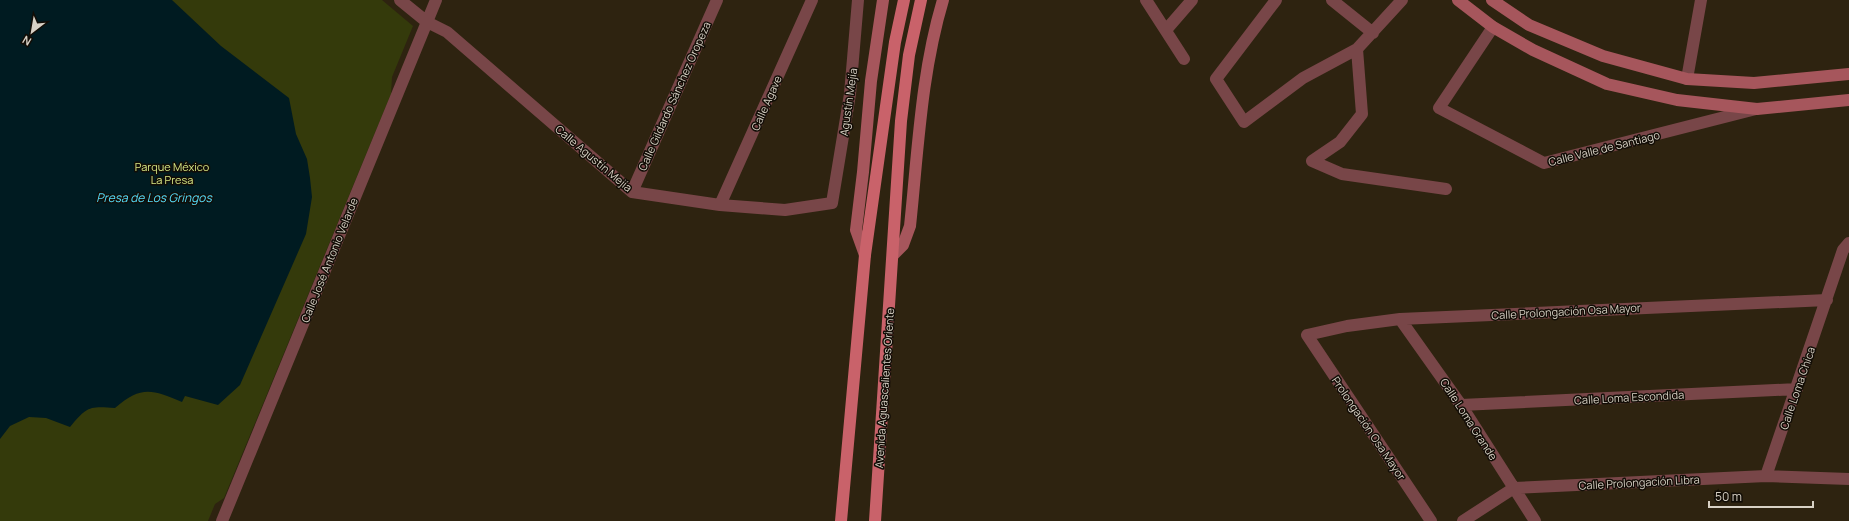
<svg xmlns="http://www.w3.org/2000/svg" width="1849" height="521" font-family="Manrope,sans-serif">
<rect width="100%" height="100%" fill="#2e2310"/>
<!-- green -->
<path fill="#343a0b" d="M0,0H382L413,26L392,77L391,94L224,498L215,504L208,521H0Z"/>
<!-- water -->
<path fill="#001b21" d="M0,0H172L221,46L289,98L296,134L307,159L310,178L312,197L306,234L240,385L218,405L185,396L182,402C151,389 141,386 115,408C88,406 87,407 70,427L46,418L29,417L10,426L0,439Z"/>
<g fill="none" stroke-linecap="round" stroke-linejoin="round">
<!-- street -->
<path stroke="#784648" stroke-width="12" d="M400,0L427,22L447,32L632,192L720,205L785,210L832,203L850,94L858,0
M1146,0L1184,59
M1276,0L1216,79L1244,122L1303,78L1357,49L1402,0
M1332,0L1373,33
M1493,27L1439,108L1544,163L1756,109
M1166,30L1192,0
M1687,79L1701,0
M1312,161L1342,174L1446,189
M1312,161L1340,142L1362,114L1357,49
M632,192L717,0
M720,205L812,0
M1400,319L1461,405L1535,521
M1461,405L1797,389
M1766,476L1843,250L1849,243
M222,521L436,0
M1431,521L1307,335L1347,326L1400,319L1827,300
M1463,521L1514,488L1766,476L1849,479"/>
<!-- secondary -->
<path stroke="#a6565c" stroke-width="12" d="M1458,0L1493,27L1533,50L1607,84L1677,100L1757,109L1849,100
M1492,0L1529,25L1603,56L1687,79L1754,83L1849,74
M865,255L856,230L863,172L871,81L883,0
M893,255L903,245L910,226C918,151 921,73 943,0"/>
<!-- primary -->
<path stroke="#c9626a" stroke-width="12" d="M841,521L865,255L895,42L904,0
M875,521L901,121L909,55L921,0"/>
</g>
<g text-anchor="middle" dominant-baseline="central" stroke-width="3" stroke-linejoin="round" paint-order="stroke">
<!-- street labels -->
<g font-size="11" fill="#d8d1c5" stroke="#120d06">
<text transform="translate(674 96) rotate(-66)">Calle Gildardo Sánchez Oropeza</text>
<text transform="translate(848 102) rotate(-82)">Agustín Mejía</text>
<text transform="translate(766 103) rotate(-66)">Calle Agave</text>
<text transform="translate(1604 148) rotate(-14)">Calle Valle de Santiago</text>
<text transform="translate(594 158) rotate(40)">Calle Agustín Mejía</text>
<text transform="translate(329 260) rotate(-68)">Calle José Antonio Velarde</text>
<text transform="translate(1566 311) rotate(-3)">Calle Prolongación Osa Mayor</text>
<text transform="translate(884 388) rotate(-86)">Avenida Aguascalientes Oriente</text>
<text transform="translate(1797 388) rotate(-71)">Calle Loma Chica</text>
<text transform="translate(1629 397) rotate(-3)">Calle Loma Escondida</text>
<text transform="translate(1469 419) rotate(57)">Calle Loma Grande</text>
<text transform="translate(1369 428) rotate(56)">Prolongación Osa Mayor</text>
<text transform="translate(1639 482) rotate(-3)">Calle Prolongación Libra</text>
</g>
<!-- park labels -->
<g font-size="11" fill="#d6e685" stroke="#120d06">
<text x="172" y="166">Parque México<tspan x="172" dy="13">La Presa</tspan></text>
</g>
<!-- water labels -->
<g font-size="12" font-style="italic" fill="#54ddfb" stroke="#120d06">
<text x="154" y="197">Presa de Los Gringos</text>
</g>
</g>
<!-- north arrow -->
<g transform="translate(32 32) rotate(211)" stroke="#120d06" stroke-width="3" paint-order="stroke">
<path d="M0-3L7 15L0 10L-7 15Z" fill="#d8d1c5"/>
<text y="-6" font-size="11" font-weight="bold" text-anchor="middle" fill="#d8d1c5">N</text>
</g>
<!-- scale -->
<path d="M1709 501v6h104v-6" fill="none" stroke="#d8d1c5" stroke-width="2"/>
<text x="1715" y="501" font-size="12" fill="#d8d1c5" stroke="#120d06" stroke-width="3" paint-order="stroke">50 m</text>
</svg>
